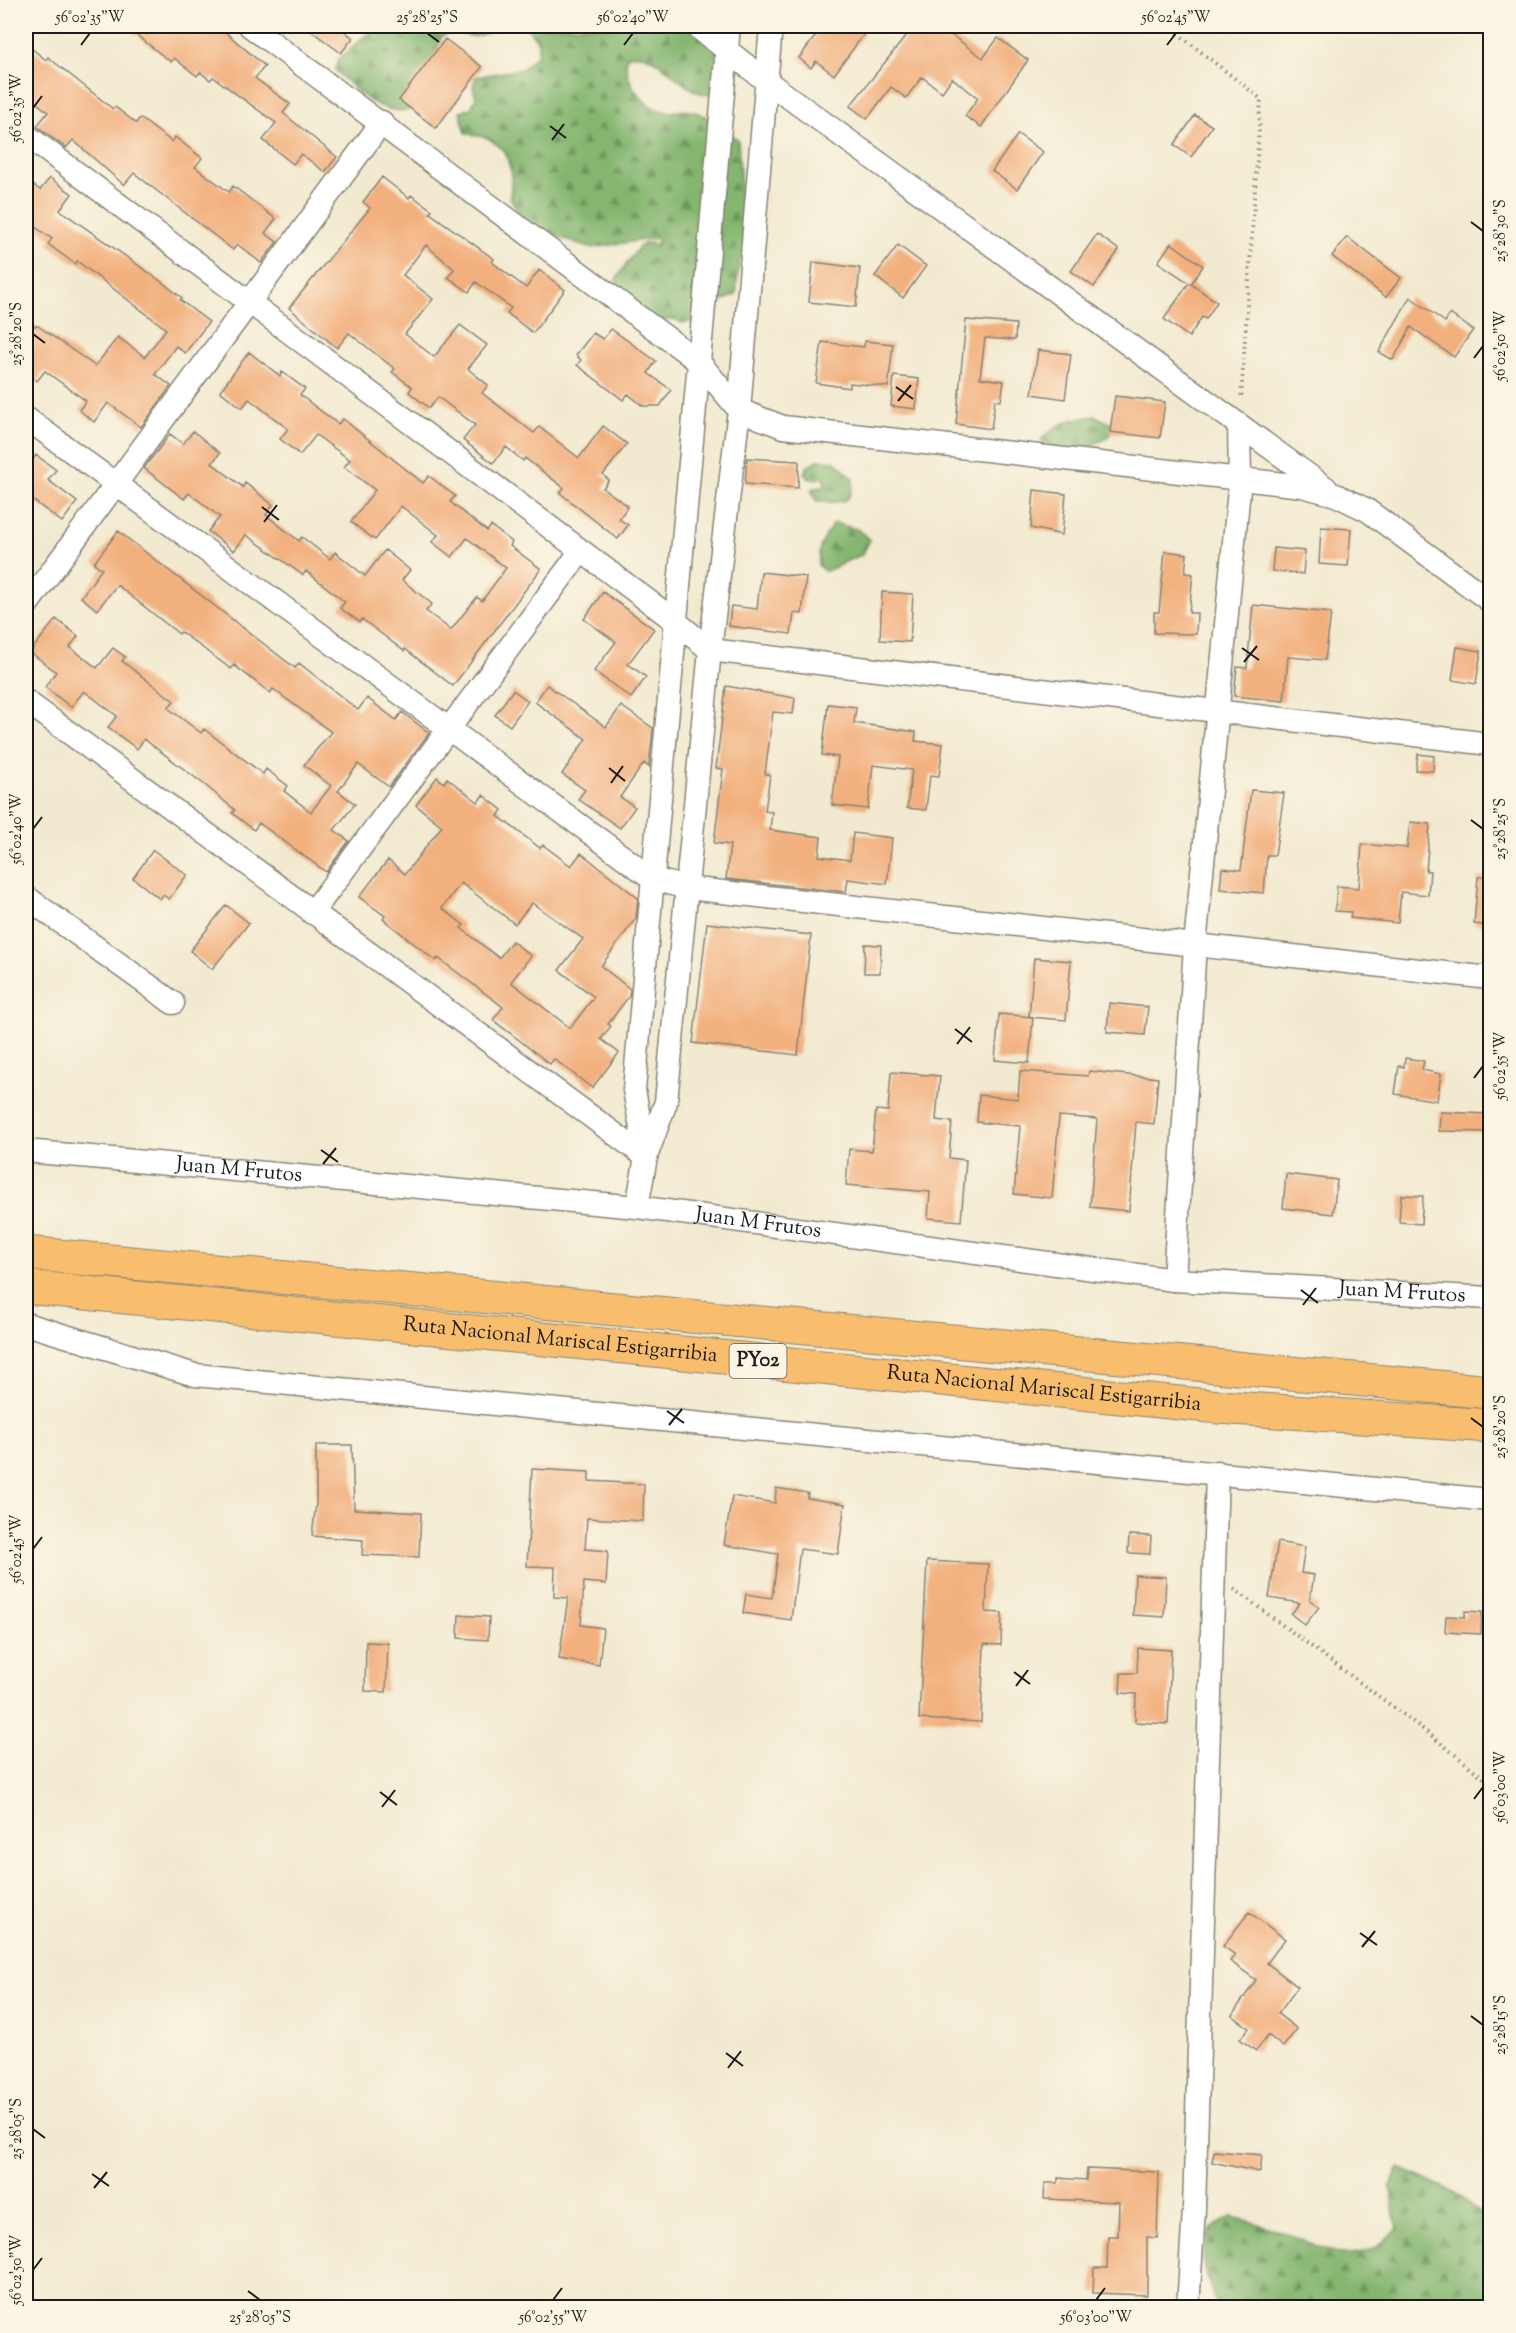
<svg xmlns="http://www.w3.org/2000/svg" width="1516" height="2333" font-family="'Sorts Mill Goudy',serif">
<defs>
<pattern id="forest-firs" width="22" height="20" patternUnits="userSpaceOnUse" patternTransform="scale(1.5)"><rect width="22" height="20" fill="#84b66f"/><path d="M5 1l3.5 6h-7zM16 11l3.5 6h-7z" fill="#6b935a"/></pattern>
</defs>
<rect width="100%" height="100%" fill="#fcf5e5"/>
<filter id="ink" filterUnits="userSpaceOnUse"><feTurbulence type="fractalNoise" baseFrequency=".0167" numOctaves="2"/><feDisplacementMap in="SourceGraphic" scale="12" xChannelSelector="R" yChannelSelector="G"/><feConvolveMatrix kernelMatrix="1 2 1 2 8 2 1 2 1" color-interpolation-filters="sRGB"/></filter>
<filter id="wash" filterUnits="userSpaceOnUse"><feTurbulence type="fractalNoise" baseFrequency=".008" numOctaves="4" result="noise"/><feDisplacementMap in="SourceGraphic" scale="24" xChannelSelector="R" yChannelSelector="G"/><feGaussianBlur stdDeviation="1.35" result="paint"/><feColorMatrix in="noise" values="0 0 0 0 0 0 0 0 0 0 0 0 0 0 0 0 0 1.4 0 .05"/><feComposite in="paint" operator="in"/></filter>
<g filter="url(#wash)">
<rect width="100%" height="100%" fill="#f2ead0"/>
<!-- forest -->
<path fill="url(#forest-firs)" stroke="#506946" stroke-width="1.5" d="M376,26H507L475,37L453,32L442,36L410,110C378,115 356,91 335,70L338,60Z
M526,26H711L730,41L713,95C678,96 661,45 627,56C622,79 643,110 669,112C676,112 685,109 692,111C709,116 725,129 738,140L743,229L746,233L748,250L739,262L736,295C723,300 699,311 691,322L682,323L674,319L656,322L617,294L616,279L638,248L645,243L657,244V238L591,248L526,226L510,197L512,174L505,151L488,138L466,133L460,111L471,108L476,98L473,87L476,77L522,69L538,54V42Z
M1095,416L1110,423L1113,431L1107,438L1077,453L1052,447L1041,440C1057,422 1072,419 1095,416Z
M818,460L835,461L853,478C853,508 839,501 817,502L811,489L826,486L823,478L810,479L804,473L808,466Z
M833,523L857,529L870,540L862,555C846,559 837,569 824,571L818,565L820,547Z
M1399,2168L1454,2192L1490,2222V2307H1217C1210,2285 1194,2252 1211,2230C1215,2225 1225,2221 1231,2217C1253,2221 1272,2228 1293,2236C1316,2244 1338,2260 1364,2252C1377,2248 1388,2237 1398,2228L1389,2187Z"/>
<g id="blocks">
<!-- building -->
<path fill="#f2b07e" fill-rule="evenodd" d="M125,26H218L265,66L255,78L290,104L283,113L337,157L325,172L301,154L293,164L263,140L276,123L213,77L210,80L200,72L197,76L174,58L171,62Z
M305,26H338L353,38L341,53Z
M823,26H852L864,34L834,75L816,61L811,68L799,58Z
M914,26H939L983,58L998,38L1028,60L981,127L965,116L978,98L952,78L942,92L922,77L906,98L891,87L867,119L850,106Z
M445,39L482,67L436,128L399,100Z
M26,44L46,60L48,57L113,109L115,107L136,123L140,118L172,142L175,137L202,158L195,167L229,192L233,186L276,219L265,233L277,242L261,263L237,244L233,250L134,173L124,185L73,140L66,148L37,126L48,112L26,94Z
M1195,115L1212,126L1191,157L1174,145Z
M1018,134L1043,152L1017,189L992,171Z
M382,177L409,198L411,195L432,210L430,213L494,259L492,262L526,288L539,270L565,290L533,333L507,313L511,308L476,282L469,292L448,277L454,269L426,245L403,275L433,299L405,334L434,357L460,325L487,345L468,369L488,385L482,393L534,433L539,427L579,458L603,426L627,444L603,475L609,480L603,488L628,506L619,519L628,525L618,539L560,493L564,488L525,458L523,461L506,447L493,463L463,440L475,425L438,397L429,408L409,392L412,387L392,372L395,369L349,333L337,348L289,308L370,208L363,202Z
M50,178L72,194L60,210L162,282L182,298L180,300L209,322L185,353L176,346L155,374L171,386L141,427L108,403L94,422L79,410L86,401L45,371L37,381L26,373V326H38L95,366L118,337L145,357L166,329L77,261L75,264L48,244L52,239L26,220V180L40,190Z
M1097,234L1119,250L1094,287L1071,271Z
M1347,237L1401,278L1386,297L1332,256Z
M1171,243L1203,266L1191,284L1217,302L1206,319L1202,317L1189,337L1164,319L1189,283L1158,262Z
M898,245L926,266L903,298L875,276Z
M813,262L860,268L856,307L809,302Z
M1410,297L1445,322L1450,314L1473,330L1454,357L1411,327L1393,360L1379,352Z
M966,320L1016,324L1015,340L985,338L980,378L1004,381L1001,401L995,400L991,429L956,424Z
M611,329L656,361L648,373L671,390L660,406H643L628,394L623,400L577,365L581,360L576,355L593,333L603,339Z
M865,341L893,344L888,387L850,383V388L816,383L822,342L864,347Z
M1038,350L1071,354L1065,399L1032,394Z
M249,352L280,376L282,372L305,389L300,395L338,424L343,419L423,483L429,476L455,496L450,502L487,531L491,526L512,542L510,546L541,569L453,686L405,649L404,651L362,619L360,622L340,608L345,602L306,571L303,575L246,535L234,551L208,531L220,517L189,493L184,499L144,468L170,434L183,444L193,431L220,453L212,463L243,487L245,483L273,505L266,515L299,541L302,537L330,559L335,552L365,576L385,550L410,570L402,580L432,604L426,611L451,630L477,597L482,601L506,568L467,538L452,557L432,542L438,535L401,506L375,540L351,522L375,490L344,467L350,460L316,435L300,455L280,439L288,429L249,399L242,408L220,391Z
M894,376L919,379L916,409L891,406Z
M1115,396L1165,402L1160,438L1110,432Z
M36,455L56,470L48,480L77,502L62,522L26,495V470Z
M747,458L799,461L798,488L745,484Z
M1034,490L1066,494L1062,535L1031,528Z
M1321,527L1351,529L1348,566L1319,564Z
M118,531L295,668L299,663L358,710L367,698L396,720L402,712L429,733L389,787L358,764L338,791L355,804L334,830L349,841L326,872L259,823L254,830L232,813L235,810L205,785L144,739L137,749L108,727L117,716L84,691L71,707L45,687L56,672L30,652L56,619L78,636L70,647L97,668L113,648L125,657L122,661L174,701L168,708L201,733L204,729L263,774L266,769L288,786L284,791L311,812L331,786L304,765L331,732L273,689L270,693L234,665L231,669L181,632L179,634L117,585L97,610L81,597L102,569L94,563Z
M1274,548L1305,551L1303,574L1272,571Z
M1165,551L1187,554L1185,573L1193,574L1189,613H1197L1196,634L1154,633V612H1159Z
M761,572L806,577L802,614L794,613L791,634L729,626L731,606L757,609Z
M603,592L654,629L628,664L646,677L631,698L594,671L616,642L584,619Z
M882,592L913,594L910,642L880,640Z
M1253,605L1331,613L1325,660L1288,657L1284,701L1234,696L1237,667L1247,668Z
M1457,647L1481,651L1476,684L1452,680Z
M547,685L606,727L621,706L653,728L649,767L644,763L620,797L635,807L620,828L578,799L585,790L562,774L586,739L535,702Z
M726,686L795,698L793,714L773,712L765,774L770,775L765,811L772,812L770,830L821,837L819,856L850,860L853,833L892,838L887,884L848,879L846,892L726,879L730,845L714,843L723,769L716,768Z
M513,690L528,701L510,726L495,715Z
M828,704L856,707L854,723L916,732L915,741L943,744L939,776L930,775L926,810L907,808L912,770L873,765L868,809L832,805L838,757L822,755Z
M1418,754L1434,756L1433,771L1416,770Z
M437,777L444,783L447,778L478,802L483,795L502,810L498,816L540,848L543,845L571,866L581,853L638,898L636,918L601,966L630,989L629,996L608,1024L611,1026L601,1039L619,1053L592,1088L554,1059L550,1064L493,1020L503,1007L438,958L436,961L383,919L385,916L359,897L388,860L405,874L442,826L416,805ZM461,883L515,924L532,903L583,939L559,970L594,997L570,1028L511,982L531,956L512,941L499,958L461,928L464,925L442,908Z
M1251,790L1284,793L1275,855H1267L1264,893L1220,889L1222,868L1241,870Z
M1410,822L1430,824L1426,871H1430L1428,895L1401,892L1398,923L1350,918L1351,912L1335,911L1337,886L1359,888L1362,844L1407,848Z
M153,850L187,875L169,899L163,895L160,899L133,878Z
M1478,877H1491V926L1474,924Z
M226,905L249,923L212,969L190,951Z
M707,923L811,935L798,1055L693,1043Z
M865,944L881,945L880,973H864Z
M1034,958L1071,961L1066,1020L1029,1017Z
M1109,1003L1148,1007L1145,1035L1107,1032Z
M999,1014L1033,1017L1029,1063L995,1060Z
M1405,1058L1424,1061L1422,1070L1441,1074L1437,1101L1395,1094L1399,1066L1404,1067Z
M1020,1071L1088,1076L1089,1071L1158,1078L1154,1124L1136,1122L1129,1211L1090,1207L1097,1119L1059,1116L1052,1198L1014,1194L1020,1126L977,1122L979,1095L1018,1099Z
M891,1072L940,1076L936,1120L952,1122L949,1158L966,1160L961,1221L928,1218L930,1192L846,1185L849,1149L872,1151L876,1110L888,1111Z
M1440,1112L1488,1114L1487,1132L1439,1131Z
M1286,1174L1337,1180L1333,1214L1283,1208Z
M1401,1195L1423,1196L1421,1224L1399,1222Z
M316,1445H352L354,1509L421,1513L419,1557L362,1555L363,1540L312,1536L316,1504Z
M532,1469L589,1472V1481L644,1484L643,1521L587,1518L585,1549L608,1551L606,1584L584,1582L581,1625L603,1628L599,1665L559,1659L568,1598L554,1597L555,1567L527,1566Z
M776,1488L808,1493L807,1498L845,1504L838,1554L800,1549L791,1620L743,1613L746,1594L772,1598L778,1554L724,1545L732,1496L775,1503Z
M1129,1535L1151,1536L1150,1554L1128,1553Z
M1278,1542L1305,1547L1301,1573L1314,1575L1310,1600L1319,1607L1305,1625L1291,1614L1300,1603L1269,1598Z
M927,1561L988,1564L986,1612L1002,1613L1001,1645L984,1644L981,1722L919,1719Z
M1135,1575L1166,1577L1164,1617L1133,1615Z
M1465,1611L1482,1612L1481,1634L1445,1632L1446,1616L1465,1617Z
M459,1615L489,1617L488,1640L458,1638Z
M366,1642L388,1643L386,1692L365,1691Z
M1138,1648L1171,1650L1168,1724L1135,1722L1136,1694L1120,1693L1121,1673H1137Z
M1249,1912L1285,1939L1267,1963L1298,1987L1278,2014L1297,2029L1283,2047L1268,2035L1256,2051L1240,2039L1249,2028L1232,2015L1256,1980L1230,1961L1235,1955L1223,1946Z
M1214,2151L1262,2155L1260,2172L1212,2162Z
M1087,2169L1159,2172L1157,2238L1147,2237V2295L1093,2293L1094,2268H1107L1108,2236H1118L1119,2202L1044,2199L1045,2183H1058V2178L1086,2180Z"/>
</g>
</g>
<g filter="url(#ink)">
<use href="#blocks" fill-opacity="0" stroke="#878376" stroke-width="1.5"/>
<g fill="none" stroke-linecap="round" stroke-linejoin="round">
<defs>
<g id="minor">
<path d="M250,26L699,362L739,410L783,427L1302,486L1336,495L1367,510L1490,601"/>
<path d="M696,26L765,80L1326,488"/>
<path d="M26,135L675,621L710,650L1490,744"/>
<path d="M26,418L653,879L687,888L1490,978"/>
<path d="M26,606L382,122"/>
<path d="M26,701L646,1157"/>
<path d="M26,897L173,1003"/>
<path d="M312,913L581,551"/>
<path id="s1" d="M26,1151L637,1207L1174,1280L1490,1298"/>
<path d="M646,1155L634,1090L729,26"/>
<path d="M637,1207L646,1157L666,1102L710,650L739,410L771,26"/>
<path d="M1174,1280L1195,945L1240,479L1239,425"/>
<path d="M26,1324L195,1375L1490,1500"/>
<path d="M1188,2308L1194,2209L1217,1472"/>
</g>
<g id="trunk">
<path d="M26,1253L1490,1392"/>
<path id="s2" d="M26,1287L1219,1407L1490,1426"/>
</g>
</defs>
<!-- minor casing -->
<use href="#minor" stroke="#878376" stroke-width="25"/>
<!-- trunk casing -->
<use href="#trunk" stroke="#878376" stroke-width="35"/>
<!-- path -->
<path stroke="#878376" stroke-width="4" stroke-dasharray="1.5 4.5" stroke-linecap="butt" d="M1168,26L1261,99L1241,399
M1234,1589L1428,1733L1490,1783"/>
<!-- minor -->
<use href="#minor" stroke="#fff" stroke-width="22"/>
<!-- trunk -->
<use href="#trunk" stroke="#f9be6d" stroke-width="33"/>
</g>
</g>
<!-- ticks -->
<path fill="none" stroke="#1c1c1c" stroke-width="2" d="M427,33L439,42M81,45L90,33M624,45L633,33M1167,45L1176,33M33,108L42,96M550,126L566,138M552,140L564,124M1471,222L1483,231M33,334L45,343M1474,358L1483,346M896,387L913,399M898,401L911,385M262,507L279,520M264,522L277,505M1242,648L1259,660M1244,662L1257,646M609,768L625,781M611,783L623,766M1471,820L1483,829M33,829L42,817M955,1029L972,1042M957,1044L970,1027M1474,1078L1483,1066M321,1150L338,1162M323,1164L336,1148M1301,1290L1318,1303M1303,1305L1316,1288M667,1411L684,1423M1471,1418L1483,1427M669,1425L682,1409M33,1549L42,1537M1014,1672L1030,1684M1016,1686L1028,1670M380,1792L397,1805M1474,1799L1483,1787M382,1807L395,1790M1360,1933L1377,1945M1362,1947L1375,1931M1471,2016L1483,2025M726,2053L743,2066M728,2068L741,2051M33,2129L45,2138M92,2174L109,2186M94,2188L107,2172M33,2270L42,2258M248,2291L260,2300M553,2300L562,2288M1096,2300L1105,2288"/>
<g text-anchor="middle" dominant-baseline="central" stroke-width="4.5" stroke-linejoin="round" paint-order="stroke">
<!-- shield labels -->
<rect fill="#fcf5e5" stroke="#5f5d58" stroke-width="1.5" x="729.5" y="1344" width="57" height="34" rx="4.5"/>
<g font-size="20" font-weight="bold" fill="#1c1c1c">
<text x="758" y="1361">PY02</text>
</g>
<!-- street labels -->
<g font-size="21" fill="#1c1c1c" stroke="#fcf5e5">
<text stroke="none"><textPath href="#s1" startOffset="214">Juan M Frutos</textPath></text>
<text stroke="none"><textPath href="#s1" startOffset="736">Juan M Frutos</textPath></text>
<text stroke="none"><textPath href="#s1" startOffset="1384">Juan M Frutos</textPath></text>
<text stroke="none"><textPath href="#s2" startOffset="537">Ruta Nacional Mariscal Estigarribia</textPath></text>
<text stroke="none"><textPath href="#s2" startOffset="1023">Ruta Nacional Mariscal Estigarribia</textPath></text>
</g>
</g>
<!-- margin -->
<rect width="1516" height="2333" fill="none" stroke="#fcf5e5" stroke-width="66"/>
<rect x="33" y="33" width="1450" height="2267" fill="none" stroke="#1c1c1c" stroke-width="2"/>
<g font-size="15" text-anchor="middle" fill="#1c1c1c">
<text x="90" y="22">56°02'35"W</text>
<text x="427" y="22">25°28'25"S</text>
<text x="633" y="22">56°02'40"W</text>
<text x="1176" y="22">56°02'45"W</text>
<text transform="translate(16 108) rotate(-90)" y="5">56°02'35"W</text>
<text transform="translate(1500 231) rotate(-90)" y="5">25°28'30"S</text>
<text transform="translate(16 334) rotate(-90)" y="5">25°28'20"S</text>
<text transform="translate(1500 346) rotate(-90)" y="5">56°02'50"W</text>
<text transform="translate(16 829) rotate(-90)" y="5">56°02'40"W</text>
<text transform="translate(1500 829) rotate(-90)" y="5">25°28'25"S</text>
<text transform="translate(1500 1066) rotate(-90)" y="5">56°02'55"W</text>
<text transform="translate(1500 1427) rotate(-90)" y="5">25°28'20"S</text>
<text transform="translate(16 1549) rotate(-90)" y="5">56°02'45"W</text>
<text transform="translate(1500 1787) rotate(-90)" y="5">56°03'00"W</text>
<text transform="translate(1500 2025) rotate(-90)" y="5">25°28'15"S</text>
<text transform="translate(16 2129) rotate(-90)" y="5">25°28'05"S</text>
<text transform="translate(16 2270) rotate(-90)" y="5">56°02'50"W</text>
<text x="260" y="2322">25°28'05"S</text>
<text x="553" y="2322">56°02'55"W</text>
<text x="1096" y="2322">56°03'00"W</text>
</g>
</svg>
